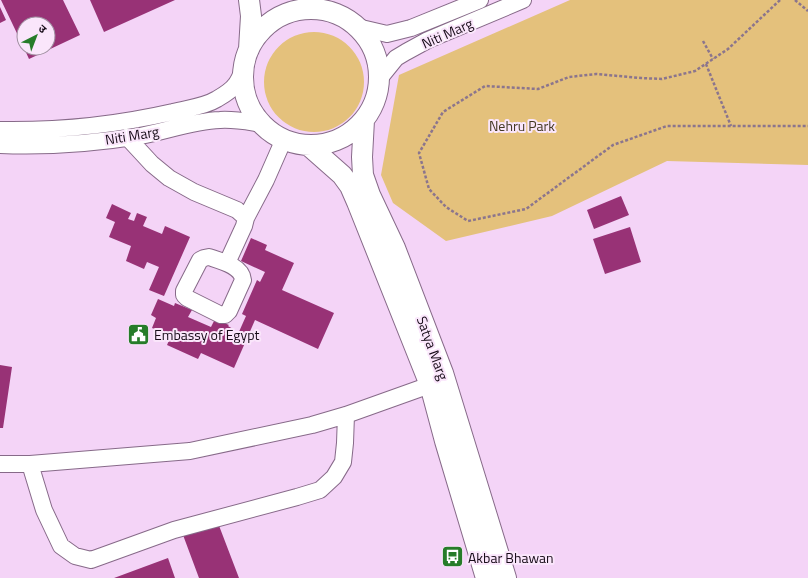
<svg xmlns="http://www.w3.org/2000/svg" width="808" height="578" font-family="'Titillium Web','Noto Sans Devanagari',sans-serif">
<rect width="100%" height="100%" fill="#f4d4f7"/>
<!-- green -->
<path fill="#e4c17c" d="M570,0H808V165L667,161L552,216L446,241L393,203L381,175L399,75Z
M264 82a50 50 0 1 1 100 0a50 50 0 1 1-100 0Z"/>
<!-- building -->
<path fill="#983276" d="M1,0H63L80,35L29,59L24,48H48V24H24V48Z
M90,0H175L104,32Z
M0,7L6,20L0,23Z
M621,196L629,215L594,229L587,210Z
M112,204L131,213L128,219L134,221L137,213L147,217L143,226L162,234L165,226L190,237L164,296L149,290L159,267L147,262L144,269L126,261L131,246L109,237L115,222L106,218Z
M630,227L641,262L605,274L593,239Z
M251,238L267,245L265,250L294,263L282,290L334,313L318,349L255,320L234,368L201,353L198,359L167,345L171,336L152,328L156,318L151,315L158,299L174,306L175,303L192,310L188,317L211,327L215,319L229,325L228,326L233,329L232,331L238,334L246,316L242,314L257,280L260,282L265,272L241,261Z
M0,365L12,367L3,428H0Z
M218,523L239,578H199L183,535Z
M168,558L175,578H114Z"/>
<g fill="none" stroke-linecap="round" stroke-linejoin="round">
<defs>
<path id="minor" d="M357,27L387,34L411,28L480,0
M379,79L396,58L406,52L428,40L523,0
M0,130C59,131 116,125 173,112C188,108 204,107 217,99C224,95 232,90 236,84C239,80 241,75 243,70
M127,137L152,164L169,178L194,192L237,210L246,218L244,226L227,263
M0,145C45,147 96,143 140,136C167,131 193,121 220,120C235,119 249,122 263,124
M246,218L266,180L284,139
M209,257C221,261 242,266 243,280L229,311L225,315H221L187,298L184,295V291L200,260L204,258Z
M0,464H30L190,451L312,425L346,415L430,385L441,384
M30,464L44,510L61,546L75,556L91,560L174,530L297,497L320,490L334,477L343,462L345,443L346,415"/>
<path id="major" d="M243 77a68 68 0 1 1 136 0a68 68 0 1 1-136 0Z
M249,49L251,16L249,0
M364,120L362,157L363,175L370,195L395,248L443,373L506,578
M308,145L342,175L350,186L357,202L430,385L445,441L486,578"/>
</defs>
<!-- minor casing -->
<use href="#minor" stroke="#876a89" stroke-width="18"/>
<!-- major casing -->
<use href="#major" stroke="#876a89" stroke-width="22"/>
<!-- path -->
<path stroke="#8b758d" stroke-width="2.5" stroke-dasharray="3 2" stroke-linecap="butt" d="M780,0L728,49L695,71L662,79L641,78L596,74L569,77L538,89L485,86L443,112L419,153L429,189L446,207L468,221L526,209L613,145L667,126H808
M795,0L808,11
M703,41L713,59
M706,64L731,126"/>
<!-- minor -->
<use href="#minor" stroke="#fff" stroke-width="16"/>
<!-- major -->
<use href="#major" stroke="#fff" stroke-width="20"/>
</g>
<!-- icons -->
<defs>
<symbol id="civic-square" viewBox="-11 -11 22 22"><rect x="-9" y="-9" width="18" height="18" rx="4" fill="#267c29" stroke="#fae6fb"/><path d="M-.6-6.5H3V-4.5H.6V-3L4-1V1h2V6H-6V1h2V-1L-.6-3ZM-1.2 2.5V6h2.4V2.5Z" fill="#fff"/></symbol>
<symbol id="bus-square" viewBox="-11 -11 22 22"><rect x="-9" y="-9" width="18" height="18" rx="4" fill="#267c29" stroke="#fae6fb"/><path d="M-5-6H5V4H4V6H2V4H-2V6H-4V4H-5ZM-3.5-4V0h7V-4ZM-3.5 1.2v1.5H-2V1.2ZM2 1.2v1.5H3.5V1.2Z" fill="#fff"/></symbol>
</defs>
<g fill-rule="evenodd">
<use href="#civic-square" x="126" y="322" width="25" height="25"/>
<use href="#bus-square" x="440" y="544" width="25" height="25"/>
</g>
<g text-anchor="middle" dominant-baseline="central" stroke-width="4" stroke-linejoin="round" paint-order="stroke">
<!-- street labels -->
<g font-size="14" fill="#170c18" stroke="#fae6fb">
<text transform="translate(447 33) rotate(-24)">Niti Marg</text>
<text transform="translate(132 135) rotate(-9)">Niti Marg</text>
<text transform="translate(433 348) rotate(70)">Satya Marg</text>
</g>
<!-- park labels -->
<g font-size="14" fill="#423722" stroke="#fae6fb">
<text x="522" y="125">Nehru Park</text>
</g>
<!-- poi labels -->
<g font-size="14" fill="#170c18" stroke="#fae6fb" text-anchor="start">
<text x="154" y="334">Embassy of Egypt</text>
<text x="468" y="557">Akbar Bhawan</text>
</g>
</g>
<!-- north arrow -->
<g transform="translate(36 36) rotate(42)"><circle r="19" fill="#fae6fb" stroke="#9f8fa0"/>
<path d="M0-3L7 15L0 10L-7 15Z" fill="#267c29"/>
<text y="-6" font-size="11" font-weight="bold" text-anchor="middle" fill="#170c18">उ</text>
</g>
</svg>
